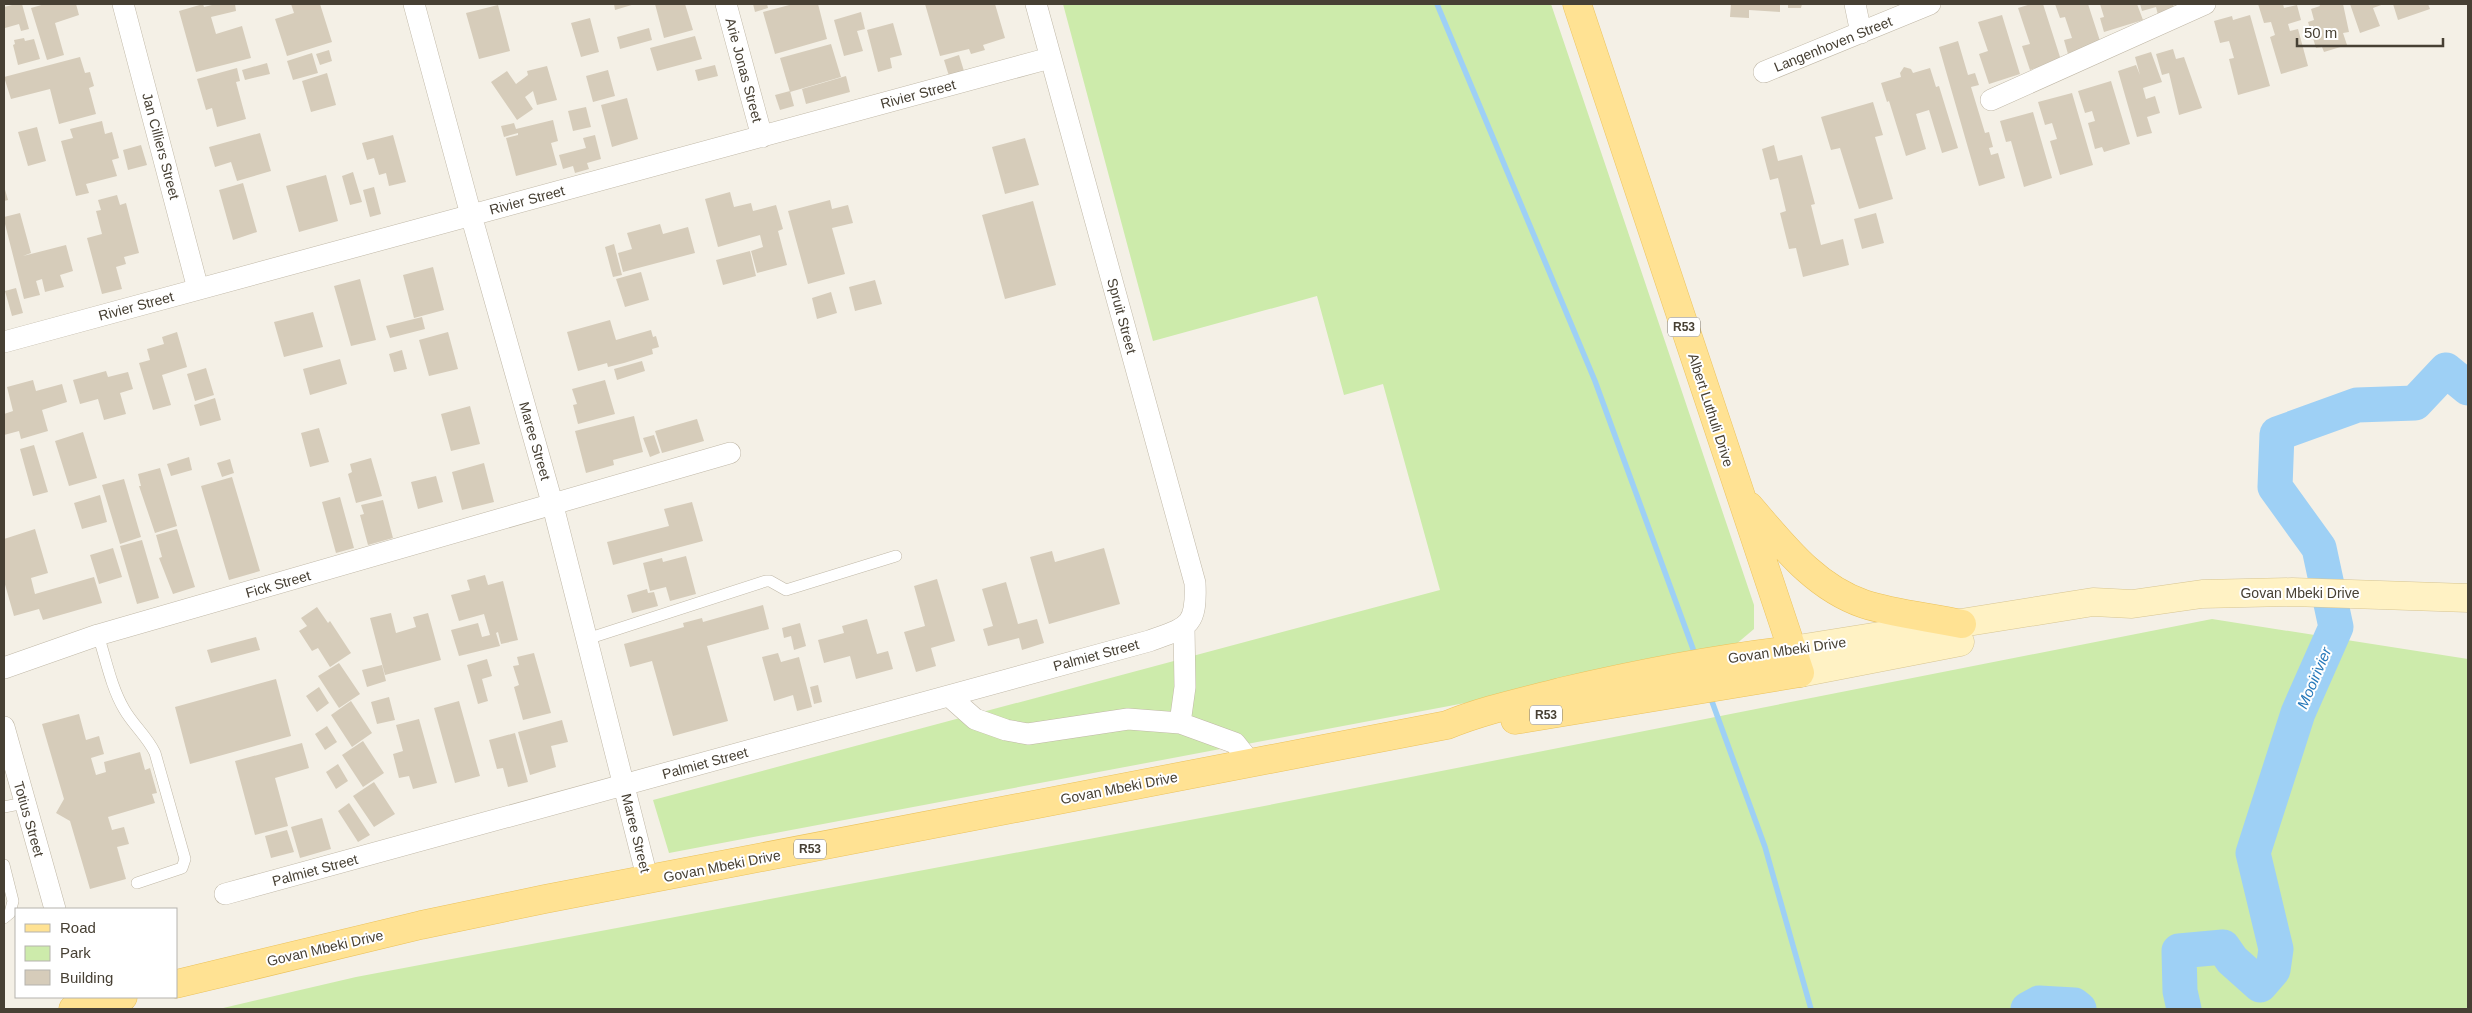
<svg xmlns="http://www.w3.org/2000/svg" width="2472" height="1013" font-family="Arial,sans-serif">
<rect width="100%" height="100%" fill="#f4f0e6"/>
<!-- green -->
<path fill="#cdebab" d="M1063,4H1551L1754,605V629L1735,645L1544,688L669,853L653,800L1440,590L1383,384L1344,395L1317,296L1153,341Z
M2212,619L2468,659V1009H219L356,977L1259,807Z"/>
<g fill="none" stroke-linecap="round" stroke-linejoin="round">
<!-- stream -->
<path stroke="#9ed0f5" stroke-width="5.5" d="M1437,4L1595,381L1696,657
M1710,696L1765,847L1811,1009"/>
<!-- river -->
<path stroke="#9ed0f5" stroke-width="35" d="M2028,1009L2039,1003L2074,1005L2079,1009
M2184,1009L2180,991L2179,951L2223,947L2232,960L2260,985L2273,970L2276,949L2253,853L2298,713L2336,627L2319,548L2275,487L2277,434L2357,405L2415,403L2446,370L2468,388"/>
</g>
<!-- building -->
<path fill="#d6ccba" d="M16,4H22L29,29L21,31L19,24L5,28L4,7Z
M45,4H76L79,15L55,23L64,55L47,60L31,8Z
M203,4L204,7L216,4H235L236,11L211,17L216,34L242,26L251,58L196,72L179,11Z
M291,4H320L332,42L287,56L275,19L294,13Z
M614,4H635L615,10Z
M655,4H685L693,30L664,38Z
M753,4H767L768,8L755,12Z
M793,4H818L827,39L775,54L763,12Z
M925,4H995L1005,38L983,45L985,50L971,54L969,49L940,56Z
M1731,4H1780V12L1749,10V18L1730,17Z
M1788,4H1802L1801,8H1788Z
M2031,4H2043L2061,60L2030,70L2022,46L2030,44L2018,8Z
M2055,4H2088L2101,44L2068,54L2064,40L2072,38L2065,17L2060,18Z
M2100,4H2137L2143,20L2104,32L2100,18L2104,17Z
M2140,4H2173L2176,14L2159,19L2156,7L2142,11Z
M2258,4H2283L2284,8L2297,5L2301,20L2288,24L2290,31L2298,29L2308,66L2281,74L2270,37L2275,35L2271,22L2264,23Z
M2319,4H2343L2349,32L2343,33L2347,45L2324,52L2322,47L2316,48L2308,22L2314,20L2311,9L2320,6Z
M2350,4H2384L2373,8L2380,26L2360,33Z
M2393,4H2428L2430,9L2398,20Z
M498,5L510,51L479,59L466,13Z
M861,12L865,29L857,31L863,51L844,56L834,20Z
M2002,15L2020,74L1989,84L1979,54L1988,51L1978,22Z
M2250,15L2270,86L2238,95L2229,59L2234,58L2229,41L2220,43L2214,21L2232,16L2233,20Z
M590,18L599,52L581,57L571,23Z
M893,23L902,55L890,58L892,68L878,72L867,30Z
M649,28L652,40L620,49L617,37Z
M695,36L702,59L657,71L650,48Z
M24,38L25,41L34,39L40,59L18,65L13,45L15,44L14,40Z
M1958,41L1968,75L1975,73L1979,85L1971,87L1985,133L1989,132L1993,147L1989,148L1991,155L1998,153L2005,178L1979,186L1939,47Z
M831,44L841,77L790,92L780,58Z
M2173,49L2176,59L2184,57L2202,108L2179,115L2169,73L2162,75L2156,54Z
M329,50L332,61L320,65L316,54Z
M2151,52L2162,82L2143,88L2146,99L2155,96L2160,113L2147,117L2152,133L2137,137L2118,71L2136,65L2140,75L2135,57Z
M312,53L318,73L293,80L287,61Z
M959,55L964,71L949,76L944,60Z
M80,57L85,73L90,72L94,86L89,88L96,114L59,124L50,89L11,99L4,77Z
M267,63L270,74L245,80L242,70Z
M715,65L718,76L698,81L695,70Z
M547,66L557,100L537,105L533,91L525,97L533,109L517,120L491,82L507,71L516,84L528,75L527,71Z
M1904,67L1911,69L1913,73L1930,68L1936,87L1939,86L1958,148L1942,153L1929,110L1916,114L1926,149L1906,156L1889,101L1887,102L1881,83L1901,77L1900,73Z
M237,68L240,81L236,82L246,119L217,127L212,108L206,110L197,79Z
M608,70L615,96L593,102L586,76Z
M327,73L336,105L311,112L302,81Z
M846,76L850,92L806,104L802,89Z
M2111,81L2130,144L2104,152L2102,147L2095,149L2088,123L2095,121L2092,111L2085,113L2078,91Z
M790,91L794,106L780,110L775,95Z
M2072,93L2093,165L2060,175L2050,141L2057,139L2052,123L2045,125L2038,102Z
M627,98L638,139L612,147L601,105Z
M1873,102L1883,135L1875,137L1893,199L1859,209L1840,148L1831,150L1821,117Z
M586,107L591,127L573,131L568,111Z
M2033,112L2052,178L2024,187L2011,141L2006,142L2000,121Z
M553,120L558,141L551,143L557,165L516,176L506,138L518,135V133L504,137L501,126L514,123L516,129Z
M102,121L105,134L112,132L119,158L112,160L117,176L86,184L89,193L76,196L61,141L73,138L70,129Z
M37,127L46,161L28,166L18,132Z
M260,133L271,171L237,181L231,162L215,167L209,147Z
M393,135L406,182L389,186L386,173L379,175L374,158L367,160L362,143Z
M595,135L601,159L587,163L589,169L575,173L573,166L563,169L559,155L586,148L583,138Z
M1025,138L1039,185L1005,194L992,147Z
M141,145L147,165L128,170L123,150Z
M1774,145L1778,161L1802,155L1815,204L1811,205L1821,245L1843,239L1849,265L1803,277L1796,248L1789,249L1780,213L1786,211L1778,178L1770,180L1762,149Z
M353,172L362,202L350,205L342,176Z
M326,175L338,221L299,232L286,186Z
M243,183L257,232L233,240L219,190Z
M4,186L8,200L4,201Z
M374,187L381,214L370,217L363,190Z
M730,192L734,207L751,203L753,211L776,205L783,229L778,231L787,265L757,273L751,251L763,247L760,235L718,247L705,199Z
M117,195L120,205L126,203L139,253L124,257L126,264L116,267L122,289L102,294L87,238L102,234L96,211L101,210L98,200Z
M830,200L832,209L848,205L853,223L832,228L845,274L808,284L788,211Z
M1033,201L1056,285L1005,299L982,215Z
M20,213L31,253L23,256L66,245L73,271L60,275L64,287L45,292L42,279L36,281L40,295L24,299L4,220V217Z
M1876,213L1884,243L1862,249L1854,219Z
M660,224L663,234L688,227L695,253L623,272L618,253L632,249L627,233Z
M614,244L622,275L613,277L605,247Z
M750,251L756,276L723,285L716,260Z
M433,267L444,310L414,318L403,275Z
M641,272L649,300L625,307L616,279Z
M360,279L376,340L351,346L334,286Z
M875,280L882,304L855,311L849,287Z
M16,288L23,313L12,316L5,291Z
M831,292L837,313L817,319L812,298Z
M313,312L323,347L284,357L274,322Z
M422,317L425,329L390,338L386,326Z
M610,320L616,340L651,330L653,337L656,336L659,347L652,349L653,354L624,363L608,367L607,363L578,371L567,332Z
M177,332L187,367L162,375L171,405L153,410L139,363L150,360L147,349L164,344L162,337Z
M448,332L458,369L429,376L419,340Z
M402,350L407,369L394,372L389,354Z
M340,359L347,384L310,395L303,369Z
M642,361L645,371L617,380L614,369Z
M206,368L214,395L195,401L187,374Z
M106,371L108,377L128,372L133,389L120,393L126,414L104,420L98,399L80,404L73,380Z
M33,380L36,391L62,384L67,402L42,410L48,431L21,439L19,431L4,435V414L13,411L7,387Z
M605,380L615,414L578,424L573,405L577,404L572,389Z
M215,398L221,420L200,426L194,405Z
M470,406L480,444L451,451L441,414Z
M634,416L643,452L613,460L614,465L586,473L575,431Z
M697,419L704,441L662,453L655,431Z
M319,428L329,462L310,467L301,433Z
M83,432L97,478L69,486L55,441Z
M654,435L660,453L650,457L643,438Z
M34,445L48,492L33,496L20,449Z
M189,457L192,470L171,476L167,464Z
M371,458L382,496L356,503L348,474L352,472L350,464Z
M230,459L234,473L222,477L217,463Z
M484,463L494,502L462,510L452,472Z
M160,468L177,526L155,533L139,486H141L138,474Z
M436,476L443,502L418,509L411,482Z
M232,477L260,571L229,580L201,486Z
M124,479L141,537L120,544L102,485Z
M100,495L107,522L82,529L74,503Z
M340,497L354,548L336,553L322,502Z
M383,500L393,538L368,545L360,515L364,514L361,505Z
M692,502L703,541L613,565L607,542L669,526L664,509Z
M35,529L48,573L31,578L35,594L94,577L102,603L43,620L39,609L14,616L4,581V539Z
M177,529L195,587L173,594L159,558L162,557L156,535Z
M142,540L159,598L137,604L120,546Z
M113,548L122,577L99,584L90,555Z
M1104,548L1120,604L1049,624L1030,557L1052,551L1055,562Z
M686,556L696,594L670,601L666,587L650,591L643,563L662,558L663,562Z
M485,575L488,585L503,581L518,640L501,644L498,632L496,633L500,646L459,656L451,630L478,623L482,637L490,635L484,614L459,621L451,595L470,590L467,580Z
M937,579L955,641L931,648L936,666L916,672L904,632L925,626L914,586Z
M1006,582L1018,624L1037,619L1044,643L1022,650L1019,638L988,646L983,629L993,626L982,589Z
M647,589L648,593L654,592L658,606L632,613L627,595Z
M763,605L769,629L707,646L728,721L673,736L652,661L630,667L624,644L684,627L683,623L702,618L703,622Z
M317,607L328,623L330,621L351,653L330,667L318,648L312,651L299,631L307,626L301,618Z
M391,613L396,633L416,627L413,617L428,613L441,660L385,675L370,618Z
M867,619L877,654L888,651L893,669L856,679L850,656L824,663L818,640L844,633L842,626Z
M800,623L806,646L794,650L791,636L784,638L782,628Z
M256,637L260,650L211,663L207,650Z
M534,653L551,713L523,720L514,687L519,685L513,666L519,665L517,657Z
M778,653L781,662L799,657L812,707L797,711L793,695L774,701L762,657Z
M487,659L492,676L482,679L488,701L478,704L467,665Z
M339,663L360,694L339,708L318,676Z
M382,665L386,681L367,687L362,670Z
M276,679L291,736L190,764L175,707Z
M818,685L822,702L814,704L810,687Z
M319,687L329,703L317,712L306,696Z
M389,697L395,720L377,724L371,702Z
M351,701L372,733L352,747L331,715Z
M459,701L480,776L455,783L434,708Z
M79,714L86,740L99,736L104,754L91,758L96,775L106,772L104,762L140,752L145,770L150,768L157,793L152,794L155,803L108,817L112,830L124,827L129,844L117,847L126,879L90,889L70,821L56,813L64,799L42,724Z
M419,719L437,783L413,789L409,776L399,778L393,754L403,751L396,725Z
M562,720L568,742L551,746L556,767L530,775L518,732Z
M327,726L337,742L325,750L315,734Z
M515,733L528,782L508,787L503,768L497,769L489,740Z
M363,741L384,773L363,787L342,755Z
M302,743L309,768L275,778L288,826L255,835L235,761Z
M338,764L348,781L336,789L326,772Z
M374,782L395,814L374,827L353,796Z
M349,803L370,835L358,842L338,811Z
M322,818L331,849L300,858L291,827Z
M287,830L294,852L271,858L265,836Z"/>
<g fill="none" stroke-linecap="round" stroke-linejoin="round">
<defs>
<path id="lane" d="M98,635C106,659 111,687 124,709C133,725 147,736 155,753L185,859L182,868L137,883
M587,639L766,581H770L786,590L896,556
M4,807L24,803
M4,865L13,901L10,913L4,918"/>
<path id="street" d="M123,4L198,289
M414,4L471,215L553,506L648,881
M726,4L762,137
M1855,4L1861,33
M1764,72L1930,4
M1991,100L2205,4
M4,342L1050,58
M4,668L98,635L730,453
M949,696L975,719L1006,730L1028,734L1128,719L1180,723L1235,743L1251,763
M1180,723L1185,687L1184,627
M4,727L55,909
M225,894L1149,641C1188,627 1197,627 1195,583L1036,4"/>
<path id="secondary" d="M1792,650L2093,602L2132,604L2202,594L2292,592L2468,598
M1800,673L1960,642"/>
<path id="primary" d="M1749,506C1782,544 1814,587 1864,604C1895,614 1930,617 1962,624
M1515,720L1800,673L1577,4
M176,984L421,925L545,899L1447,725C1484,710 1522,702 1560,692C1637,674 1713,659 1792,650
M73,1009L123,997"/>
</defs>
<!-- lane casing -->
<use href="#lane" stroke="#c0b8a7" stroke-width="12"/>
<!-- street casing -->
<use href="#street" stroke="#c0b8a7" stroke-width="22"/>
<!-- secondary casing -->
<use href="#secondary" stroke="#d7c592" stroke-width="29"/>
<!-- primary casing -->
<use href="#primary" stroke="#ebc25c" stroke-width="29"/>
<!-- lane -->
<use href="#lane" stroke="#fff" stroke-width="11"/>
<!-- street -->
<use href="#street" stroke="#fff" stroke-width="21"/>
<!-- secondary -->
<use href="#secondary" stroke="#fff2c4" stroke-width="28"/>
<!-- primary -->
<use href="#primary" stroke="#ffe293" stroke-width="28"/>
</g>
<g text-anchor="middle" dominant-baseline="central" stroke-width="4" stroke-linejoin="round" paint-order="stroke">
<!-- shield labels -->
<g fill="#fff" stroke="#7e7971" stroke-width="1">
<rect x="1668" y="317.5" width="32" height="19" rx="4"/>
<rect x="1530" y="705.5" width="32" height="19" rx="4"/>
<rect x="794" y="839.5" width="32" height="19" rx="4"/>
</g>
<g font-size="12" font-weight="bold" fill="#474034">
<text x="1684" y="327">R53</text>
<text x="1546" y="715">R53</text>
<text x="810" y="849">R53</text>
</g>
<!-- street labels -->
<g font-size="14" fill="#474034" stroke="#fff">
<text transform="translate(1833 44) rotate(-22)">Langenhoven Street</text>
<text transform="translate(744 70) rotate(75)">Arie Jonas Street</text>
<text transform="translate(918 94) rotate(-15)">Rivier Street</text>
<text transform="translate(161 146) rotate(75)">Jan Cilliers Street</text>
<text transform="translate(527 200) rotate(-15)">Rivier Street</text>
<text transform="translate(136 306) rotate(-15)">Rivier Street</text>
<text transform="translate(1122 316) rotate(75)">Spruit Street</text>
<text transform="translate(1711 410) rotate(72)">Albert Luthuli Drive</text>
<text transform="translate(535 441) rotate(74)">Maree Street</text>
<text transform="translate(278 584) rotate(-16)">Fick Street</text>
<text x="2300" y="593">Govan Mbeki Drive</text>
<text transform="translate(1787 650) rotate(-8)">Govan Mbeki Drive</text>
<text transform="translate(1096 655) rotate(-15)">Palmiet Street</text>
<text transform="translate(705 763) rotate(-15)">Palmiet Street</text>
<text transform="translate(1119 788) rotate(-11)">Govan Mbeki Drive</text>
<text transform="translate(29 819) rotate(74)">Totius Street</text>
<text transform="translate(636 833) rotate(76)">Maree Street</text>
<text transform="translate(722 866) rotate(-11)">Govan Mbeki Drive</text>
<text transform="translate(315 870) rotate(-15)">Palmiet Street</text>
<text transform="translate(325 948) rotate(-13)">Govan Mbeki Drive</text>
</g>
<!-- water labels -->
<g font-size="15" font-style="italic" fill="#2779ba" stroke="#fff">
<text transform="translate(2314 678) rotate(-67)">Mooirivier</text>
</g>
</g>
<!-- border -->
<rect width="2472" height="1013" fill="none" stroke="#474034" stroke-width="10"/>
<!-- legend -->
<rect x="15" y="908" width="162" height="90" fill="#ffffff" stroke="#b5b3ae"/>
<rect x="25" y="924" width="25" height="8" fill="#ffe293" stroke="#b5b3ae"/>
<text x="60" y="933" font-size="15" fill="#474034">Road</text>
<rect x="25" y="946" width="25" height="15" fill="#cdebab" stroke="#b5b3ae"/>
<text x="60" y="958" font-size="15" fill="#474034">Park</text>
<rect x="25" y="970" width="25" height="15" fill="#d6ccba" stroke="#b5b3ae"/>
<text x="60" y="983" font-size="15" fill="#474034">Building</text>
<!-- scale -->
<path d="M2297 38v8h146v-8" fill="none" stroke="#474034" stroke-width="2.5"/>
<text x="2304" y="38" font-size="15" fill="#474034" stroke="#ffffff" stroke-width="4" paint-order="stroke">50 m</text>
</svg>
